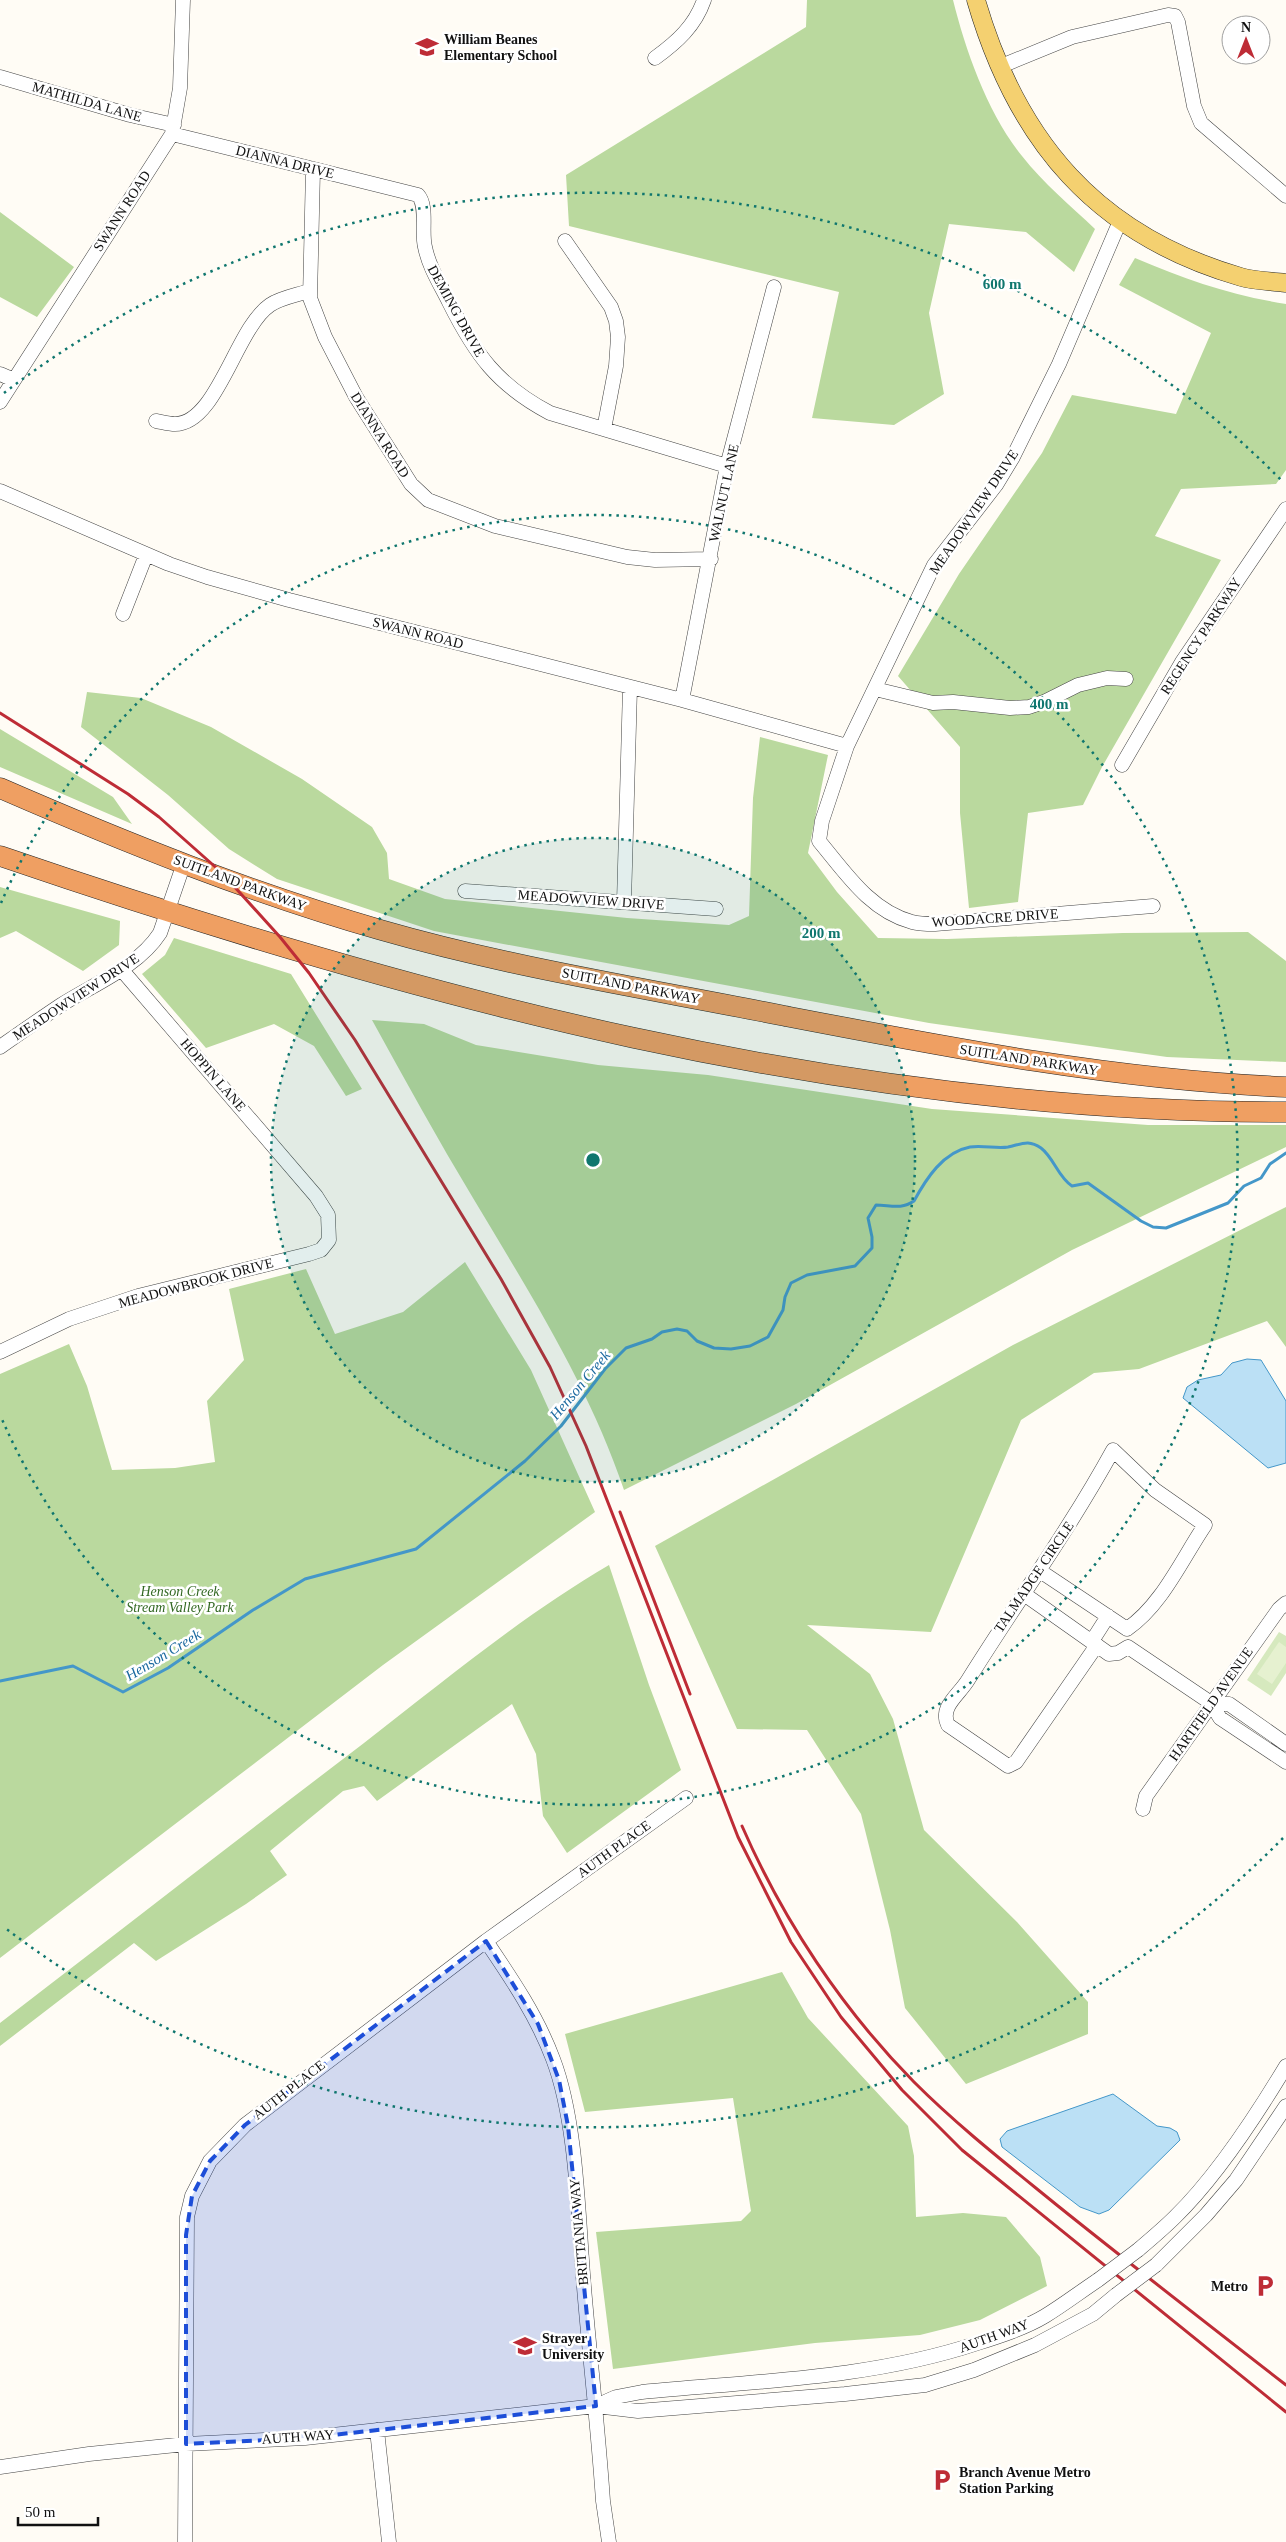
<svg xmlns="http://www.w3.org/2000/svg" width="1286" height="2542" font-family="Georgia,serif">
<rect width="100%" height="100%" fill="#fffcf5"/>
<!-- green -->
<path fill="#d6e9be" d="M1279,1632L1286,1636V1673L1271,1696L1247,1680Z"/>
<!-- forest -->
<path fill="#bad99e" d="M807,0H953C966,52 988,114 1022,156C1043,183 1071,206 1095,229L1074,272L1026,232L949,224L929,313L944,394L894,425L812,418L839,292L569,226L566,175L806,27Z
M0,212L74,267L37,317L0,297Z
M1135,258C1187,280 1230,295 1286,304V470L1276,484L1181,489L1155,536L1221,560L1102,767L1083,805L1028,813L1018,902L969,908L960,813V747L898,676L959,574L1042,453L1072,395L1176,414L1211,333L1119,285Z
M87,692L141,698L211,727L302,779L372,827L387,853L389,879L445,899L627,918L729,925L749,916L753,798L760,737L828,755L808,853L837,892L878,938L947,939L1123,933L1248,932L1286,961V1062L1167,1057L929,1023L434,931L277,879L229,849L168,795L81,727Z
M0,729L113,797L132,824L0,767Z
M0,887L120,921L119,945L83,971L16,931L0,938Z
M174,938L291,974L362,1089L346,1096L314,1046L274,1024L206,1048L142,974L165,955Z
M372,1020L424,1024L476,1045L598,1065L708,1075L932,1109L1148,1125H1286V1147L1072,1250L796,1404L624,1490C589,1386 529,1292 473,1198C438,1140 405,1080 372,1020Z
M1286,1207V1347L1267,1321L1139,1369L1094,1373L1021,1420L931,1632L807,1625L870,1674L893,1719L924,1830L1017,1922L1088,2002V2034L966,2084L905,2008L890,1930L861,1814L807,1730L737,1729L655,1546L1013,1345Z
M465,1262L531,1370L595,1512L383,1665L0,1958V1374L69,1344L87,1386L112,1470L175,1468L215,1462L207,1401L244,1360L229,1289L306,1269L335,1334L403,1312Z
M609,1565L649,1685L681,1770L567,1853L543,1816L536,1754L512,1704L377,1801L364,1786L343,1791L270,1851L287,1875L246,1904L156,1961L134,1943L0,2046V2023C121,1930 242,1836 364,1743C444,1681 522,1616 609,1565Z
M782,1972L808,2018L908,2126L914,2156L916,2217L963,2213L1006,2217L1040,2257L1047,2286L980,2320L920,2335L815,2343L613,2369L596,2232L741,2221L751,2211L733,2098L585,2112L565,2034Z"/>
<!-- pitch -->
<path fill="#e6f1d0" d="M1279,1642L1286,1647V1663L1272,1684L1257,1674Z"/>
<!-- water -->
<path fill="#bbe0f5" stroke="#4497c9" d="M1247,1359L1261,1360L1286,1401V1463L1268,1468L1183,1398L1187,1387L1198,1380L1221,1375L1232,1363Z
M1113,2094L1157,2126L1170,2128L1177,2132L1180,2140L1109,2210L1099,2214L1080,2207L1002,2147L1000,2139L1007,2131Z"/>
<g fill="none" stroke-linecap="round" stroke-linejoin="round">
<!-- stream -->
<path stroke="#4497c9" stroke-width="3" d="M0,1681L73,1666L123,1692L168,1668L253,1610L305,1579L416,1549L525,1461L561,1426L605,1369L626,1348L652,1339L662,1332L677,1329L687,1331L697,1341L714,1348L731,1349L750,1346L768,1337L783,1310L785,1297L791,1283L807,1275L855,1266L872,1248V1237L868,1218L876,1205C890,1205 901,1210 914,1201C926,1179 943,1152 970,1147C983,1145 997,1149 1008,1147C1022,1144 1028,1139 1041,1148C1054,1158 1058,1177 1072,1186L1088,1183L1141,1221L1153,1227L1166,1228L1228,1203L1244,1186L1261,1178L1270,1164L1286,1153"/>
<defs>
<path id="minor" d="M655,58C677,42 695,26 704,0
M999,67L1072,37L1168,15L1175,16L1178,22L1194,106L1201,123L1286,196
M0,77L130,115L174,125
M172,134L418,195C428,206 421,232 425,247C429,267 440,284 449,302C475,354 497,385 550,413L727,466
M313,170L310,298L325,337L356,397L411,484L428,500L495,526L627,557L655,560L711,559
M1120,221L1059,364L1013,457L996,485L934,565L847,746L822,821L819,841C845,872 870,911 912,922C919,924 928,924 935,924L1153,906
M565,241L611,307L616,321L618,337L616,366L604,429
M0,374L14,380
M0,402L172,134L180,88L183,0
M156,421C162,422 169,424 175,424C217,424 236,328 270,305C280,298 297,295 309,291
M0,491L169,564L207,577L289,600L682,700L847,746
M123,614L146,555
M875,689L933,703L953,702L1010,708L1029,707L1046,701L1078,685L1107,678L1126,679
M682,700L727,466L774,287
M1122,765L1182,662L1286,509
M465,891L716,909
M624,902L630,688
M0,1047C20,1033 40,1019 61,1005C94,984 138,967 160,933L184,863
M0,1352L69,1319L138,1296L309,1254L321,1250L329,1240L328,1215L316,1196L121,969
M1040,1571L1127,1629
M1024,1594L1109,1654L1118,1653L1128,1647
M1092,1641L1108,1616
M1097,1645L1016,1762L1008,1766L948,1725C939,1707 959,1695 968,1680C1016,1603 1069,1530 1113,1450L1155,1490L1205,1525C1182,1559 1162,1605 1127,1629
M1128,1647L1211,1703L1220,1718L1286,1762
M1211,1703L1229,1704L1286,1744
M1143,1809L1146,1796L1279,1609L1286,1603
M486,1941C511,1978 537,2016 553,2059C576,2119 578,2210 583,2275C589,2351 598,2426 603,2501L609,2542
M1138,2250C1151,2239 1164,2228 1175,2217C1217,2176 1256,2116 1286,2066
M1156,2265L1206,2215L1236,2180L1286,2106
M596,2406L616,2397L642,2392C754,2381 870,2379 978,2343C1000,2336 1025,2328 1045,2316C1063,2305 1080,2292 1098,2280
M377,2430L389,2542
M0,2467L89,2454L186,2444L305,2438L596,2406L638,2411L845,2394L925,2385L974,2370L1035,2345L1093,2314L1116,2295
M185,2542L187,2217L192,2196L210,2161L245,2125L486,1941L686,1798"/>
<path id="major" d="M976,0C1017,141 1096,235 1241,277C1255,281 1271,281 1286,283"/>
<path id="highway" d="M0,788C124,842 251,893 381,930C513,968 650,989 785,1016C951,1048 1116,1080 1286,1087
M0,856C415,998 844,1113 1286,1112"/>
</defs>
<!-- minor casing -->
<use href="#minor" stroke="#444" stroke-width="15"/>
<!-- major casing -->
<use href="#major" stroke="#222" stroke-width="19"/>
<!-- highway casing -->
<use href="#highway" stroke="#222" stroke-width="21"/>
<!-- minor -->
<use href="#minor" stroke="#fff" stroke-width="14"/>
<!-- major -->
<use href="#major" stroke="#f4d070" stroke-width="18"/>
<!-- highway -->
<use href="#highway" stroke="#ef9f62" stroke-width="20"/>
<!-- rail -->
<path stroke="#be2c36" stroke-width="3" d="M0,713L128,794L159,817L221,872L280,937L309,973L355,1040L501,1279L550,1367L586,1446L738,1837L791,1942L841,2017L902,2090L962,2150L1286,2412
M620,1512L690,1694
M742,1826C783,1920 842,2009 914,2082C959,2127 1009,2166 1058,2206C1134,2267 1210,2326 1286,2385"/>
<defs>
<path id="minor-bridge" d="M1098,2280L1138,2250
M1116,2295L1156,2265"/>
</defs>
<!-- minor-bridge casing -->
<use href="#minor-bridge" stroke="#444" stroke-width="15" stroke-linecap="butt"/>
<!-- minor-bridge -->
<use href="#minor-bridge" stroke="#fff" stroke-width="14"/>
</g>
<!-- marked area -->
<path fill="#1d4ed8" fill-opacity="0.2" stroke="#1d4ed8" stroke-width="4" stroke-dasharray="10 6" stroke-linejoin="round" d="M486,1941L538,2024L559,2080L568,2126L596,2406L305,2438L186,2444V2235L192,2196L210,2161L245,2125Z"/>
<!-- distance rings -->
<circle cx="593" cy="1160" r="322" fill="#0f766e" fill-opacity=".12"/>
<g fill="none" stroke="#0f766e" stroke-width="2.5" stroke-dasharray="2.5 5">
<circle cx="593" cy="1160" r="322"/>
<path d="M1 903A645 645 0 1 1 1 1417"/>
<path d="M1283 1838A967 967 0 0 1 4 1927M4 393A967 967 0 0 1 1283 482"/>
</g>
<!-- icons -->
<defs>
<symbol id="school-bare" viewBox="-9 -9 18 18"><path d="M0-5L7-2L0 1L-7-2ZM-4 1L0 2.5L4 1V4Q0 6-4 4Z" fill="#be2c36" stroke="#fff" stroke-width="2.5" paint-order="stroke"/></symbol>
<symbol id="parking-bare" viewBox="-9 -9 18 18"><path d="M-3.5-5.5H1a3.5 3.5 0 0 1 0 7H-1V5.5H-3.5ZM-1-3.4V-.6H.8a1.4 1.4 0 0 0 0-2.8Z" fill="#be2c36" stroke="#fff" stroke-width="2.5" paint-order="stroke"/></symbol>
<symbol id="university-bare" viewBox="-9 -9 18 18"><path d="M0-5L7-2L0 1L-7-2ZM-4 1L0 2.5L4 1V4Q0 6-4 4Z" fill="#be2c36" stroke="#fff" stroke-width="2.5" paint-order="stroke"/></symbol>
</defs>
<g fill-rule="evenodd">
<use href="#school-bare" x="411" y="31" width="32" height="32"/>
<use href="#parking-bare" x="1249" y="2270" width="32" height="32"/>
<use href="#university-bare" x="509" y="2330" width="32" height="32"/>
<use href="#parking-bare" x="926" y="2464" width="32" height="32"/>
</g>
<g text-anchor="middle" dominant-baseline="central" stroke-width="5" stroke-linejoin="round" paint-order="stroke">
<!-- poi labels -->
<g font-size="14" font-weight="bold" fill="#111" stroke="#fff" text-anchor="start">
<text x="444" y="39">William Beanes<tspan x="444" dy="16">Elementary School</tspan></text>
<text x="1248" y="2286" text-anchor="end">Metro</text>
<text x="542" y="2338">Strayer<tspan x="542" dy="16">University</tspan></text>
<text x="959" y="2472">Branch Avenue Metro<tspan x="959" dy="16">Station Parking</tspan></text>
</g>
<!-- street labels -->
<g font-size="14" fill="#111" stroke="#fff">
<text transform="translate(87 102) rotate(16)">MATHILDA LANE</text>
<text transform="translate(285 162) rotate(14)">DIANNA DRIVE</text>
<text transform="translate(122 211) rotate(-57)">SWANN ROAD</text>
<text transform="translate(456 311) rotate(61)">DEMING DRIVE</text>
<text transform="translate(380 435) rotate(58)">DIANNA ROAD</text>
<text transform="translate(724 493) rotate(-78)">WALNUT LANE</text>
<text transform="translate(974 512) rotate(-56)">MEADOWVIEW DRIVE</text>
<text transform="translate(418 633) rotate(14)">SWANN ROAD</text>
<text transform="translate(1201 636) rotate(-57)">REGENCY PARKWAY</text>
<text transform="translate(240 883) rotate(20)">SUITLAND PARKWAY</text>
<text transform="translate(591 900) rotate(4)">MEADOWVIEW DRIVE</text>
<text transform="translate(995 918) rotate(-4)">WOODACRE DRIVE</text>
<text transform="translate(631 986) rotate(11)">SUITLAND PARKWAY</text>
<text transform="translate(76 997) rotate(-33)">MEADOWVIEW DRIVE</text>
<text transform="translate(1029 1060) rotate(9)">SUITLAND PARKWAY</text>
<text transform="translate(213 1075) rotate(49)">HOPPIN LANE</text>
<text transform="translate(196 1283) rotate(-15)">MEADOWBROOK DRIVE</text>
<text transform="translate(1034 1577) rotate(-56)">TALMADGE CIRCLE</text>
<text transform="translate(1211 1704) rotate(-55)">HARTFIELD AVENUE</text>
<text transform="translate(614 1849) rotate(-36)">AUTH PLACE</text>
<text transform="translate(289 2090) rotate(-38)">AUTH PLACE</text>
<text transform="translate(579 2232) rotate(-95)">BRITTANIA WAY</text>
<text transform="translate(994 2336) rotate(-20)">AUTH WAY</text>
<text transform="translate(298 2437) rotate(-4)">AUTH WAY</text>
</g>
<!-- park labels -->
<g font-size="14" font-style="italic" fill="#326822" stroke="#fff">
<text x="180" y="1591">Henson Creek<tspan x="180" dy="16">Stream Valley Park</tspan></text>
</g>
<!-- water labels -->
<g font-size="15" font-style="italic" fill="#1c6aa0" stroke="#fff">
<text transform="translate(580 1385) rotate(-50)">Henson Creek</text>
<text transform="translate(163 1655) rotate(-31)">Henson Creek</text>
</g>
</g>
<circle cx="593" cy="1160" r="8" fill="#0f766e" stroke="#fff" stroke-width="2.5"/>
<g font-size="15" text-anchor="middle" font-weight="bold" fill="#0f766e" stroke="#fff" stroke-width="5" stroke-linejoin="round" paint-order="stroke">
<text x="1002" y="289">600 m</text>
<text x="1049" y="709">400 m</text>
<text x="821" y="938">200 m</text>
</g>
<!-- north arrow -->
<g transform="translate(1246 40)"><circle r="24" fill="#ffffff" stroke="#a0a0a0"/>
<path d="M0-4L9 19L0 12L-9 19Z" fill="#be2c36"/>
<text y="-8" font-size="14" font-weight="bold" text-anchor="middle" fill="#111111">N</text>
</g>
<!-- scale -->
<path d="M18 2517v8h80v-8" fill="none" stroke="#111111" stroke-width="2.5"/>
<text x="25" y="2517" font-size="15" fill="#111111" stroke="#ffffff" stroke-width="4" paint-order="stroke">50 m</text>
</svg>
